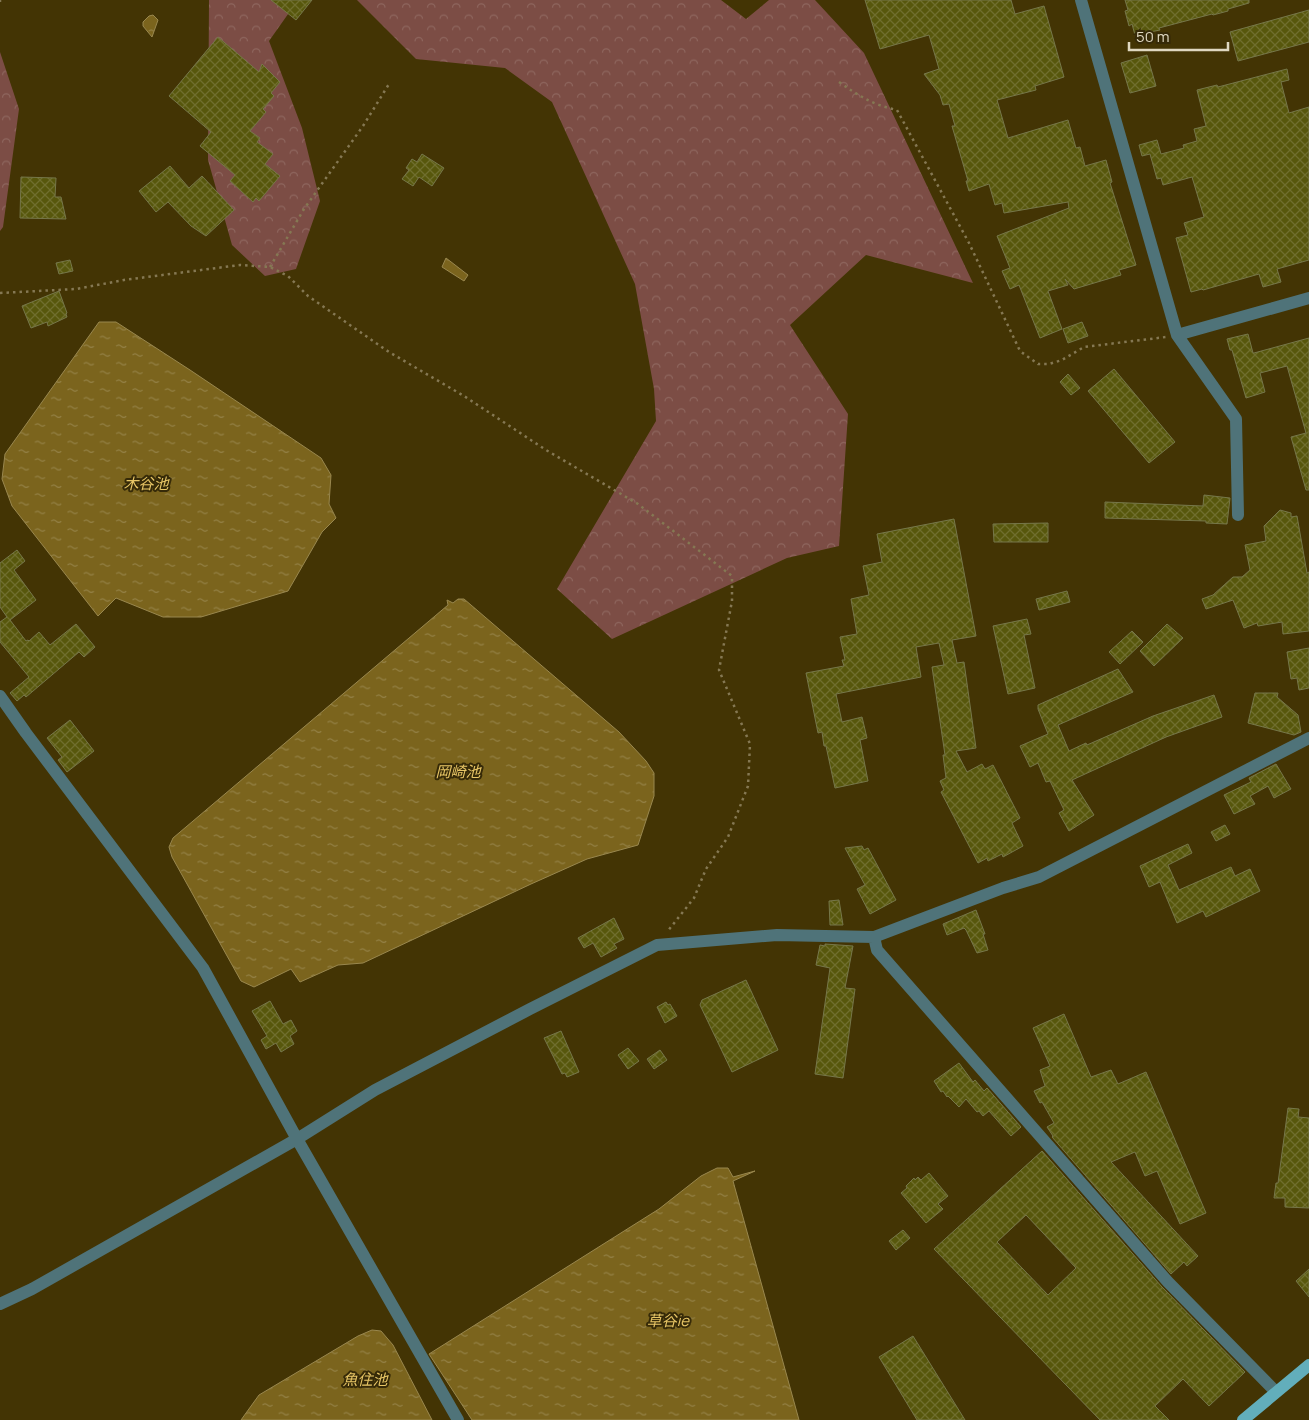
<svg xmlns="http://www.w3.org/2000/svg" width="1309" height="1420" font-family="Manrope,'Noto Sans JP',sans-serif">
<defs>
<pattern id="forest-crowns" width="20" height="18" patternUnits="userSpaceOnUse" patternTransform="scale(1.25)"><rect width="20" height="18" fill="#7c4d45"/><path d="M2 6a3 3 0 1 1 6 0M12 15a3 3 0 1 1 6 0" fill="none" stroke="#8e665e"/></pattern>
<pattern id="water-ripples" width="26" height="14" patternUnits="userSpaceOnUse" patternTransform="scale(1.25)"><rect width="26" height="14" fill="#7b641d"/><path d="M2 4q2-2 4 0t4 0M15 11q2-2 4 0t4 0" fill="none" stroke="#948146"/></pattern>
<pattern id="building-cross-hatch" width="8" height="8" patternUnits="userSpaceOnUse" patternTransform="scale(1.25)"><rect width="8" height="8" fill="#57570c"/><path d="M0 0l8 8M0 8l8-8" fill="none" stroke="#6f6e2e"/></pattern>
</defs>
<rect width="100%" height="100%" fill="#433404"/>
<!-- forest -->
<path fill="url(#forest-crowns)" d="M209,0H298L269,41L302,128L320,201L296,269L265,276L232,245L208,160Z
M357,0H721L746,19L769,0H815L864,53L973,283L866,255L790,325L848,414L839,546L787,558L612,639L557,589L656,421L654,389L635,284L552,102L505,68L416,59Z
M0,52L19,109L3,227L0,231Z"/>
<!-- water -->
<path fill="url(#water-ripples)" stroke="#99874e" d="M153,15L158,20L152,37L143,26V22L149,16Z
M446,258L468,275L464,281L442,267Z
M99,322H116L190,370L321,458L331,475L329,504L336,518L322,532L288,591L201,617H163L116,598L98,616L12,506L2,479L5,454Z
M458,599H464L619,732L646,761L654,773V796L638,845L587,859L531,884L363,963L338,965L300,982L291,969L254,987L241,981L172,857L169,847L173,838L448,605L447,600L453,603Z
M717,1168H728L733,1177L755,1171L733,1181L799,1420H472L429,1354L659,1209L701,1176Z
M372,1330L381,1331L393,1345L432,1420H241L259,1395L358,1336Z"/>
<!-- building -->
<path fill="url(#building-cross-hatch)" stroke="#76774a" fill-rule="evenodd" d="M271,0H312L296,20Z
M865,0H1011L1015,14L1044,6L1064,77L1035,86L1036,90L997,100L1008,138L1068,120L1076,148L1080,147L1085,166L1106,160L1112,182L1110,183L1136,265L1119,270L1121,275L1074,289L1065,279L1068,285L1048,291L1062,329L1040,338L1019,285L1010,289L1002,271L1010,268L997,236L1069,208L1068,202L1004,213L1002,203L995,205L989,184L969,191L966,181H968L952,126H955L949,104L943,105L940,95L924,74L939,69L929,35L880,49Z
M1125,0H1249V3L1228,9V11L1213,15L1212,14L1159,28L1160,30L1135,35L1132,24L1129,26L1125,11L1128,10Z
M1309,10V42L1238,61L1230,32Z
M218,37L259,72L262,64L280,82L271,93L274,96L263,109L266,112L250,131L260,138L257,142L273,154L265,164L280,176L259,201L256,198L253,202L230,181L235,175L200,146L211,132L169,96Z
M1147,55L1156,86L1130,93L1121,63Z
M1287,69L1289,80L1281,82L1289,113L1309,107V260L1277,269L1281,282L1263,287L1259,274L1203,290L1202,289L1191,292L1176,238L1188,235L1184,223L1204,217L1192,177L1163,185L1161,178L1157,179L1150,154L1142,156L1139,145L1157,140L1161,154L1184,148L1183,145L1197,141L1194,129L1206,126L1197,90L1217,85L1218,87Z
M422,154L444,168L432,186L419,177L413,186L402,179L409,170L406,168L412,159L417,162Z
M170,166L189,188L202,176L234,210L206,236L191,226L168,202L156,212L139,191Z
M21,177L56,178L55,197H61L66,219L20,218Z
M70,260L73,271L59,274L56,263Z
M59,291L67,313L66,314L67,317L48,326L47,322L31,328L22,306Z
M1082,322L1088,336L1068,343L1063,329Z
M1248,334L1253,353H1254L1309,338V490H1306L1291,437L1306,433L1287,366L1260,373L1265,392L1246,398L1232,350H1230L1227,339Z
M1114,369L1175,442L1149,463L1088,391Z
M1068,374L1080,388L1071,395L1060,382Z
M1204,495L1230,498L1227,524L1206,523V521L1105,518V502L1203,506Z
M1280,510L1291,513V517L1297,516L1307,573L1309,572V631L1283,634L1282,622L1258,626L1257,623L1244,628L1233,600L1206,609L1202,599L1213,595L1233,577H1242L1250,570L1245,545L1266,541L1264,526Z
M954,519L976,636L952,640L957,663L964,662L976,748L956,751L967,772L982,764L985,769L993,765L1020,818L1012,823L1023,846L1003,857L1002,854L988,861L987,858L978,863L941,792L944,790L940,781L946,778L943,755H945L932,667L944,665L939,643L916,647L921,677L836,694L842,722L862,717L867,738L860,740L868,781L835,788L826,746H824L822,732L818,733L806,673L844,666L842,660H845L840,637L857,634L851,599L869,595L863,566L882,562L877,534Z
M1048,523V542H994L993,524Z
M17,550L25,561L14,570L36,600L10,620L26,641L28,640L29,641L39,632L50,645L76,624L95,647L84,657L79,652L26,697L24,695L17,701L10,693L29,677L0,642V622L7,617L0,607V563Z
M1067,591L1070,602L1039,610L1036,599Z
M1027,619L1031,634L1024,635L1035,688L1008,694L993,626Z
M1167,624L1183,638L1154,666L1140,651Z
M1132,631L1143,642L1120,664L1109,652Z
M1309,648V688L1299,690L1297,678L1291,679L1287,652Z
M1118,669L1133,692L1058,725L1069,751L1086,743L1087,745L1153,716L1214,695L1222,717L1166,737L1072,780L1094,815L1069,831L1059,813L1064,810L1050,781L1046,782L1038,763L1030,767L1020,746L1048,734L1038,709V705Z
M1255,693H1278L1277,697L1298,715L1301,732L1294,735L1248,723Z
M70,720L94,751L67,772L58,760L62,757L47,738Z
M1276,764L1291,789L1274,798L1268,786L1250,796L1255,804L1234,814L1224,795L1251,782L1249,778Z
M1225,825L1230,834L1216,841L1211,832Z
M1188,844L1192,853L1168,865L1179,890L1231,867L1235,876L1250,869L1260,891L1206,917L1203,911L1177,923L1160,882L1149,887L1140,866Z
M862,846L864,850L868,848L896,900L870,914L857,889L865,885L845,848Z
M839,900L843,925H830L829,901Z
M976,910L985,934H983L988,950L977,953L966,930L964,928L947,935L943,924Z
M614,918L624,939L614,944L617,948L601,957L593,943L584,948L578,938Z
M825,944L853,946L845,988L855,989L843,1078L815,1074L830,968L816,965L820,945L825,946Z
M746,980L778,1050L732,1072L700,1005L702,1000Z
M270,1001L283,1024L291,1020L297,1031L290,1036L294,1044L281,1052L276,1043L266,1049L261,1040L267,1036L252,1011Z
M666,1002L668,1005L670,1004L677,1016L665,1023L657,1007Z
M1064,1014L1091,1077L1111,1070L1118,1084L1146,1072L1206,1213L1180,1224L1157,1171L1145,1176L1135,1152L1111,1162L1198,1256L1187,1266L1184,1262L1171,1274L1052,1137L1053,1136L1047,1127L1054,1123L1042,1102L1040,1103L1034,1091L1045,1086L1040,1070L1050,1066L1033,1028Z
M561,1031L579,1072L567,1077L565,1073L562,1074L544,1038Z
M628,1048L639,1061L628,1069L618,1055Z
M660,1050L667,1060L654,1069L647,1059Z
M959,1063L973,1082L975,1080L984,1091L987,1088L1021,1127L1011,1136L989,1111L983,1116L979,1111L977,1112L966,1099L959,1107L948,1096L947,1097L943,1091L941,1092L934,1081Z
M1288,1108L1299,1109L1298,1117L1309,1118V1208L1285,1207V1198H1274L1276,1183H1278Z
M1042,1151L1162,1287L1245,1372L1209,1406L1183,1379L1155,1406L1169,1420H1100L934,1249ZM1026,1215L1076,1268L1048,1295L997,1242Z
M929,1173L948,1196L938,1204L943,1209L926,1223L901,1193L907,1188L906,1186L914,1178L915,1180L918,1177L921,1180Z
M903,1230L910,1238L896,1250L889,1241Z
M1309,1269V1297L1296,1281Z
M913,1336L965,1420H917L879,1357Z"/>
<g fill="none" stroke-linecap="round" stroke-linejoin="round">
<!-- path -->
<path stroke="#857853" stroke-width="2.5" stroke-dasharray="2.5 4" stroke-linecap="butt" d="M0,2V0
M839,82C859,96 873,105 897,110L969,243L1020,351L1038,364H1049L1062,360L1084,347L1166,337
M270,267L304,209L363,126L389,84
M0,293L76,289L124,280L240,265L270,267L288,276L308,296L389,352L464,396L546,450L638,504L732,576V601L719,670L750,744L748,786L728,837L706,869L694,898L667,932"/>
<!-- minor -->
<path stroke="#4f7379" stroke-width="12" d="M1081,0L1177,335L1236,419L1238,515
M1177,335L1309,298
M0,696L26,733L203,968L297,1139L458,1420
M874,937L877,950L1168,1282L1276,1392
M0,1304L32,1289L297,1139L375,1090L530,1009L657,945L777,935L874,937L1003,888L1039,877L1309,738"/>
<!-- major -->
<path stroke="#62aebb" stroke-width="12" d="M1243,1420L1309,1365"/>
</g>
<g text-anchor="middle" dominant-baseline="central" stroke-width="4" stroke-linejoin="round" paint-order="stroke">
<!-- water labels -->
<g font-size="15" font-style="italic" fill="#e8c666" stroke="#362a08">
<text x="146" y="483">木谷池</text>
<text x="458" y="771">岡崎池</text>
<text x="668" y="1320">草谷ie</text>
<text x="365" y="1379">魚住池</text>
</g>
</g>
<!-- scale -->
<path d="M1129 42v8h99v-8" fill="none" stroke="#e0d8c1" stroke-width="2.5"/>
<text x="1136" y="42" font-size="15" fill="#e0d8c1" stroke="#362a08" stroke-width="4" paint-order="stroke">50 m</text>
</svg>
